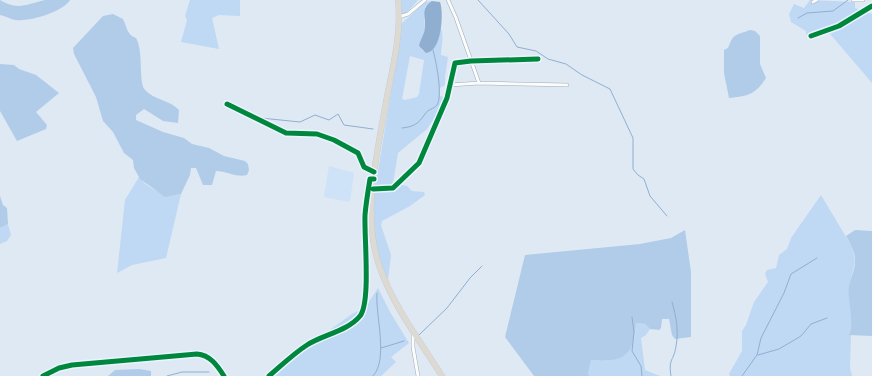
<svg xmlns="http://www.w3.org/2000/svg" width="872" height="376" font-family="Arial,sans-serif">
<rect width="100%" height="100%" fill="#dee9f4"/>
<!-- built -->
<path fill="#cee2f8" d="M329,166L354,173L350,202L324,197Z"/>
<!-- green -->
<path fill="#bfd8f3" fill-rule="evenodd" d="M190,0H240V16L219,15L212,18L219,49L181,42L187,20L185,16Z
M397,0H418L404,16L399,11Z
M810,0L855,2V8L872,14V83L825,28L806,35V31L791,22L789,14L794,4L804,8Z
M432,1L425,7L424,19L425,29L419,46L423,51L437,41L440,27C445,35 441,46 441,55L448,57L445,77V85L440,88V96L448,98L427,129L398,153L393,183L407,186L412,191L424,192L425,195L410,206L382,221L381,225L391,255L388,280L403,320C378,281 370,254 372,208L398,49L400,25L425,2ZM410,56L424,60L419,94L417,97L405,100L402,99Z
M139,177C147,189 169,199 181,194L166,258L132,265L117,273L125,200Z
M821,195L852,247L855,261L850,284L852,322L849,334H851L850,368L852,376H730L729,374L742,351V331L746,325L754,302L768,282L765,274L767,270L776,268L779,255L787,249L791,238Z
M8,224L11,235L7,241L0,244V228Z
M378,288L390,312L409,343L391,357L396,362L381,376H266L283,360L311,340L327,332L352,314L365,308Z
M636,323L645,324L650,329L646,335L641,338L645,370L660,376H590L588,374L591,360C619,364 636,354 636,323Z"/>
<!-- forest -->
<path fill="#b0cce9" d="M0,0C18,11 27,4 45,0C53,0 63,0 70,0C63,12 29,22 15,20C10,19 5,16 0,15Z
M113,14L123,19C127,27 127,35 136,38C144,52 138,82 145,90C154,100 170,100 179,110L178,123L163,121L144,109L136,115V120L163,132L184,138L192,144L209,148L224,156L245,161L248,164L249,170L247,175C236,178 227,171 216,171L212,185H203L196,168H191L190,175L181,194L165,197L140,179L134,168L133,160L124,153L113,132L103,121L96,97L74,54L73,48L103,16Z
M750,30L755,31L760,36V64L766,78C755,95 748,96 729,98L724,73V50L728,48C734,33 734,36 750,30Z
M0,64L14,65L19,69L36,75L59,93L36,112L47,125L46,129L17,141L0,111Z
M0,196L3,205L7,208L8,224L0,228Z
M685,230L691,272V337L675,339L672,335L669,319H662L661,328L659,330L650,329L645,324L636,323C634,356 623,363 591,360L588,374L590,376H534L505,337L525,255L640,244L671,238Z
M855,230L872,231V336L849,335C855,318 847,302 849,286C851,277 856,268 855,258C854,250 850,243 846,236Z
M139,369L151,371V376H108L115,370Z"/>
<!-- water -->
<path fill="#90afd0" d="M432,1L440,2C444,12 442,52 426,53L419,46C420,40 425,33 425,27C426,16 420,9 432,1Z"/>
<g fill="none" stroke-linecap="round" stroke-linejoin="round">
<!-- stream -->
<path stroke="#90afd0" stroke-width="1" d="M478,0L509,34L517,47L536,51L548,59L566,64L582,75L610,89L633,138V169L638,175L644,179L650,196L667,216
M798,18L807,13L833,11L848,0
M261,118L300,122L315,115L329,120L338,114L344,125L373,129
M402,128C414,127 419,123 425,114C428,109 434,109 437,105C443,95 436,61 433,50
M632,317L634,332L632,351L641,366L642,376
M419,335L447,308L470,278L482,266
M381,348L404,341
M758,355L779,349L801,336L811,324L827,318
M167,376L182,372H209
M373,376C389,359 375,315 377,293
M671,376C668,358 674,361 676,346C679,331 676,316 672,302
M742,376L757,355L761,338L784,293L791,274L817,258"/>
<defs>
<path id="minor" d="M448,0L456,18L479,83
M853,0H863
M813,2L817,0
M399,17L408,14L425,0
M811,36L839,26L872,6
M450,85L479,83L567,85
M227,104L286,133L317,134L334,140L358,153L364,167L374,172
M373,189L393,188L419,163L447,98L455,63L471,61L538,59
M413,334V347L418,376
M43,376L59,368L72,365L197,354C210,355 217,365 224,376
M269,376C281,366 293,354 307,345C322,335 348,331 360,316C371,302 364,236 365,215C366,203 368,191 370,179H374"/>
<path id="trunk" d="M398,0C402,33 392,70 386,102C377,156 361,215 380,268C394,307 420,341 442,376"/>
</defs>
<!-- minor casing -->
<use href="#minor" stroke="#a2abb4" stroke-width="4"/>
<!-- trunk casing -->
<use href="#trunk" stroke="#c2c7cd" stroke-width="6"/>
<!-- minor -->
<use href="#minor" stroke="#fafcfd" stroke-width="3"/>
<!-- trunk -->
<use href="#trunk" stroke="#dcdad2" stroke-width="5.5"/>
<defs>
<path id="cycleway" d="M811,36L839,26L872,6
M227,104L286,133L317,134L334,140L358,153L364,167L374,172
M373,189L393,188L419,163L447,98L455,63L471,61L538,59
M43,376L59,368L72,365L197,354C210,355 217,365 224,376
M269,376C281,366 293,354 307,345C322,335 348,331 360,316C371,302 364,236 365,215C366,203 368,191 370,179H374"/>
</defs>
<!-- cycleway casing -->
<use href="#cycleway" stroke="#ebf4fe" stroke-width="8"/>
<!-- cycleway -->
<use href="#cycleway" stroke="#00873e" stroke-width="5"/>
</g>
</svg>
